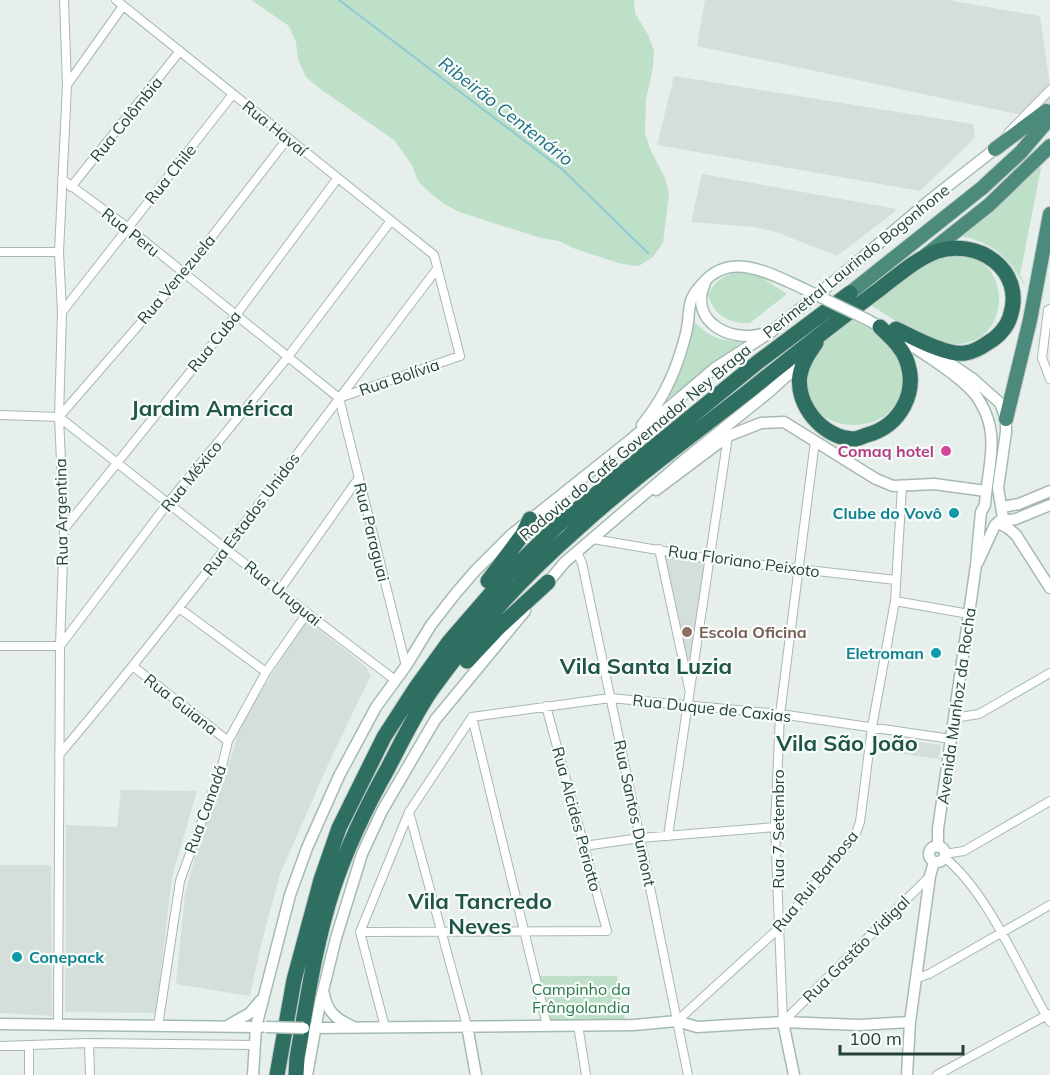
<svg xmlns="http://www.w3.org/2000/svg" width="1050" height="1075" font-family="Mulish,sans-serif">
<rect width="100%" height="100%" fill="#e6efeb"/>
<!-- built -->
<path fill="#d4dfda" d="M705,0H947L1040,16L1050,86V121L697,46Z
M674,76L973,124L975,138L920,191L657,145Z
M702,174L892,208L897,210L837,256L776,232L754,227L691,222Z
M662,557L705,562L689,670L671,594Z
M306,619L366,667L371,675L331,758L280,874L260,949L250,996L176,984L185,894L202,831L231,758L240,726Z
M905,740L941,745L939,759L903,754Z
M121,790L197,791L172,877L156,1013L65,1012L66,825L117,827Z
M0,865H51L52,1016L0,1013Z"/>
<!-- green -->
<path fill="#bfe0c8" d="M251,0H634L635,13L648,35L654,51L653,67L646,100L645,133L650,149L665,178L669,194L663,243L653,257L639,266L622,264L606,259L573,248L559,241L541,238L459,212L443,203L430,193L418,181L412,165L394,140L319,88L306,77L298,60L296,42L289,26Z
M1035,164L1041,168L1020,275L1026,286C1020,279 1017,273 1012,266C999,249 980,239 959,236Z
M939,254C948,254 959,253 967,255C1017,270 1006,348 952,344C925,343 893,318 870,305Z
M746,272L761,277L787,294L750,323C729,324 713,315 708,294C719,276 726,274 746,272Z
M848,317C876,331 900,345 902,378C906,438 809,441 806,384C806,379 805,375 806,371C816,349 832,333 848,317Z
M692,320C712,338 716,340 742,342L662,403Z
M537,976H617L625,1020L548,1021Z"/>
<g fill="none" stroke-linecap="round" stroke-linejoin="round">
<!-- stream -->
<path stroke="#8ec9d4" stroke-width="2" d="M339,0L563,170L648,253"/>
<defs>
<path id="minor" d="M116,0L434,255L460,356L339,398
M67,85L123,6
M1009,132L1050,90
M62,179L127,227L339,398
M71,187L180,51
M0,252H59
M1050,309L1048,310L1042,358L1050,379
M62,312L233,94
M339,398L406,666
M0,415L59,417
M59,417L307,613L395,680
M59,417L183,274L288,138
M64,529L236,315L337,179
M593,539L711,559L896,580
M659,549L689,688
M577,552L582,563L640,838L688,1075
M279,591L358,479
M895,601L969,614
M179,608L266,672
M0,646H60L168,503L287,358L390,222
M134,667L228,741
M472,717L610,698L780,714L951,739
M472,717L547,1025
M954,718L979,714L1050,673
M59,755C192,598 313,432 437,269
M409,812L467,1026
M668,836L728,436
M584,846L640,838L775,827
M944,854L964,851L1050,801
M944,857C989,893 1020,972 1050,1022
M360,932L607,931L546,706
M917,978L929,974L1050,905
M677,1021L779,928L855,836L860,822L872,727L895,601L902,487
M783,1022L775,827L780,714L815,441
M783,1022L930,876
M58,1025L60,646L64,529L59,417L62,312L59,252L67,85L64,0
M578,1025L586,1075
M158,1026L180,881L222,766L228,741L266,672L307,613
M385,1027L360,932L409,812L472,717
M89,1043L90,1075
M0,1046L89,1043L254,1045
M29,1075V1046
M937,1075L1049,1014"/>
<path id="tertiary" d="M656,490L728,436L761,423L784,422L876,479L893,486L934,484L986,491
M1002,507L1019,504L1050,491
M1002,521L1016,519L1050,505
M998,523L1008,528L1016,535L1050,588
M783,1022L794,1075"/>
<path id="secondary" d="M705,283C688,321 730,343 762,334
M868,320C895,335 961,374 977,397C983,406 988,417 990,427C995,450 986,482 985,505L981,512L976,565L938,829V847
M930,350L973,379L1000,403L1006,419V432L998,488L1003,518L995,525L978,562
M642,425C660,403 673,378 681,351C683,344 686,336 687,328C689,319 688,310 691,301C693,294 699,287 704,282C732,251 771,274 802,288
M544,587L565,562L683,461L769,392L803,361
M929 854a8 8 0 1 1 16 0a8 8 0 1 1-16 0Z
M324,994C327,1012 337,1020 354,1027
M0,1024L261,1027
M229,1025L250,1013L261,1000
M467,1026L476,1075
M309,1028L634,1025L677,1021L697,1027L783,1022L859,1025L910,1022
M253,1075L256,1027L290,895L307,848L339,776L376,707L406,666L431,625L456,593L475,571L511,535L629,441L715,368L771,332L843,274L930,200L995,149
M307,1075L320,1003L336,938L362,854L382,811L435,720L525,611
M907,1075L910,1022L930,876L934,862"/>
<path id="trunk" d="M995,149L1046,111
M926,255L989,205L1050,146
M850,293L982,188L1021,152L1050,118
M1006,419L1030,320L1050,214"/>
<path id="motorway" d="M816,343C809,353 802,363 800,375C795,405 824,439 854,439C858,439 863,436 867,435C900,426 919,392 906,359C901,346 890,337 880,327
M488,581L523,534L530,519
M467,661L497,629L548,582
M277,1075L294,980L321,880L339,828L384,737L415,689L449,642L507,575L557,526L758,362L850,293
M296,1075L297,1058C307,1001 315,944 333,889C347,847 366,807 388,768C401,743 414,716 430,692C472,633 522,577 577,529C633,478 694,434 754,387C795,354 837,321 880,289C897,276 915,260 935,252C978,237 1026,270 1010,317C1007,327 998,337 989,342C982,347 973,352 965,353C947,356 913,337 896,329"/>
</defs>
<!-- minor casing -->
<use href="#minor" stroke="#a8b8b2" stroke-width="10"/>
<!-- tertiary casing -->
<use href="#tertiary" stroke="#a8b8b2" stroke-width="13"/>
<!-- secondary casing -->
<use href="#secondary" stroke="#a4bbb3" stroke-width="13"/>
<!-- trunk casing -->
<use href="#trunk" stroke="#c2cac8" stroke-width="16"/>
<!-- motorway casing -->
<use href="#motorway" stroke="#c2cac8" stroke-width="17"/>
<!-- minor -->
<use href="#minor" stroke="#fff" stroke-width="8"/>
<!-- tertiary -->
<use href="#tertiary" stroke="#fff" stroke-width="10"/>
<!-- secondary -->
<use href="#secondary" stroke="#fff" stroke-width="10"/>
<!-- trunk -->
<use href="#trunk" stroke="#4c8a7c" stroke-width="14"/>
<!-- motorway -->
<use href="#motorway" stroke="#2f6f62" stroke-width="15"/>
<defs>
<path id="secondary-bridge" d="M802,288L868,320
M266,1027L304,1028"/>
</defs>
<!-- secondary-bridge casing -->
<use href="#secondary-bridge" stroke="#a4bbb3" stroke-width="13" stroke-linecap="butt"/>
<!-- secondary-bridge -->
<use href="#secondary-bridge" stroke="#fff" stroke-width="10"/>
</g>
<!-- markers -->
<circle fill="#d1479c" stroke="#f7fbf9" stroke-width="2" cx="946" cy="451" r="6"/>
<g fill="#0f9aa8" stroke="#f7fbf9" stroke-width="2">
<circle cx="954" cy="513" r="6"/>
<circle cx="936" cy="653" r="6"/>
<circle cx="17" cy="957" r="6"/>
</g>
<circle fill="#8d6e63" stroke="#f7fbf9" stroke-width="2" cx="687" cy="632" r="6"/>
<g text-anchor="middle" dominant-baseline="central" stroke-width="4.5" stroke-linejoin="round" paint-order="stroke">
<!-- street labels -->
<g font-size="16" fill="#24423a" stroke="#f7fbf9">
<text transform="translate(126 119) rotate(-51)">Rua Colômbia</text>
<text transform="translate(275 128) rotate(39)">Rua Havaí</text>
<text transform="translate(170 174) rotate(-51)">Rua Chile</text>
<text transform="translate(131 232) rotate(38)">Rua Peru</text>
<text transform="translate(856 261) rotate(-39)">Perimetral Laurindo Bogonhone</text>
<text transform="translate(176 279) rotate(-50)">Rua Venezuela</text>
<text transform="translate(214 341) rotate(-51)">Rua Cuba</text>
<text transform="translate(399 377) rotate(-19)">Rua Bolívia</text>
<text transform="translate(635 442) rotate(-40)">Rodovia do Café Governador Ney Braga</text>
<text transform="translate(191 476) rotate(-51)">Rua México</text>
<text transform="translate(61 512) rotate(-91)">Rua Argentina</text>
<text transform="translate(251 514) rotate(-53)">Rua Estados Unidos</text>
<text transform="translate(372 532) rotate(76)">Rua Paraguai</text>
<text transform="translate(744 561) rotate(8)">Rua Floriano Peixoto</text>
<text transform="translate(283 593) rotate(39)">Rua Uruguai</text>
<text transform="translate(181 704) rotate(38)">Rua Guiana</text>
<text transform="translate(956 706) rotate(-82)">Avenida Munhoz da Rocha</text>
<text transform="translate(712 708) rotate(6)">Rua Duque de Caxias</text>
<text transform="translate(205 809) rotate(-70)">Rua Canadá</text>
<text transform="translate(635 813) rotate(78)">Rua Santos Dumont</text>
<text transform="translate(577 819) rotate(75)">Rua Alcides Periotto</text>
<text transform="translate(778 829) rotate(-90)">Rua 7 Setembro</text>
<text transform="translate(815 881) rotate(-51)">Rua Rui Barbosa</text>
<text transform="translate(856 949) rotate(-45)">Rua Gastão Vidigal</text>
</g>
<!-- hotel labels -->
<g font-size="16" font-weight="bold" fill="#b23c85" stroke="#f7fbf9" text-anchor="end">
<text x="934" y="451">Comaq hotel</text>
</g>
<!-- culture labels -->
<g font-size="16" font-weight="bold" fill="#0d838f" stroke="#f7fbf9" text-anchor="end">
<text x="942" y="513">Clube do Vovô</text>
<text x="924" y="653">Eletroman</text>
<text x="29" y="957" text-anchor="start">Conepack</text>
</g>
<!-- education labels -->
<g font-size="16" font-weight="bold" fill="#785e54" stroke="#f7fbf9" text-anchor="start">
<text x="699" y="632">Escola Oficina</text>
</g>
<!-- park labels -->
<g font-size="16" fill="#2d7a4b" stroke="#f7fbf9">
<text x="581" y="989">Campinho da<tspan x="581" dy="18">Frângolandia</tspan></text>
</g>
<!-- water labels -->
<g font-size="18" font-style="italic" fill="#1c6f80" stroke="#f7fbf9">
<text transform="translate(506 111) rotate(38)">Ribeirão Centenário</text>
</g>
<!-- district labels -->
<g font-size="22" font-weight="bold" fill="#1f5548" stroke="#f7fbf9">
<text x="212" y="408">Jardim América</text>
<text x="646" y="666">Vila Santa Luzia</text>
<text x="847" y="743">Vila São João</text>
<text x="480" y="901">Vila Tancredo<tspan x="480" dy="25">Neves</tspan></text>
</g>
</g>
<!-- scale -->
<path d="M840 1045v9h123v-9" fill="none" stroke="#24423a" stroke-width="3"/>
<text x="849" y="1045" font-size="18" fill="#24423a" stroke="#f7fbf9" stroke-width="4.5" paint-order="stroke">100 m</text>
</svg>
